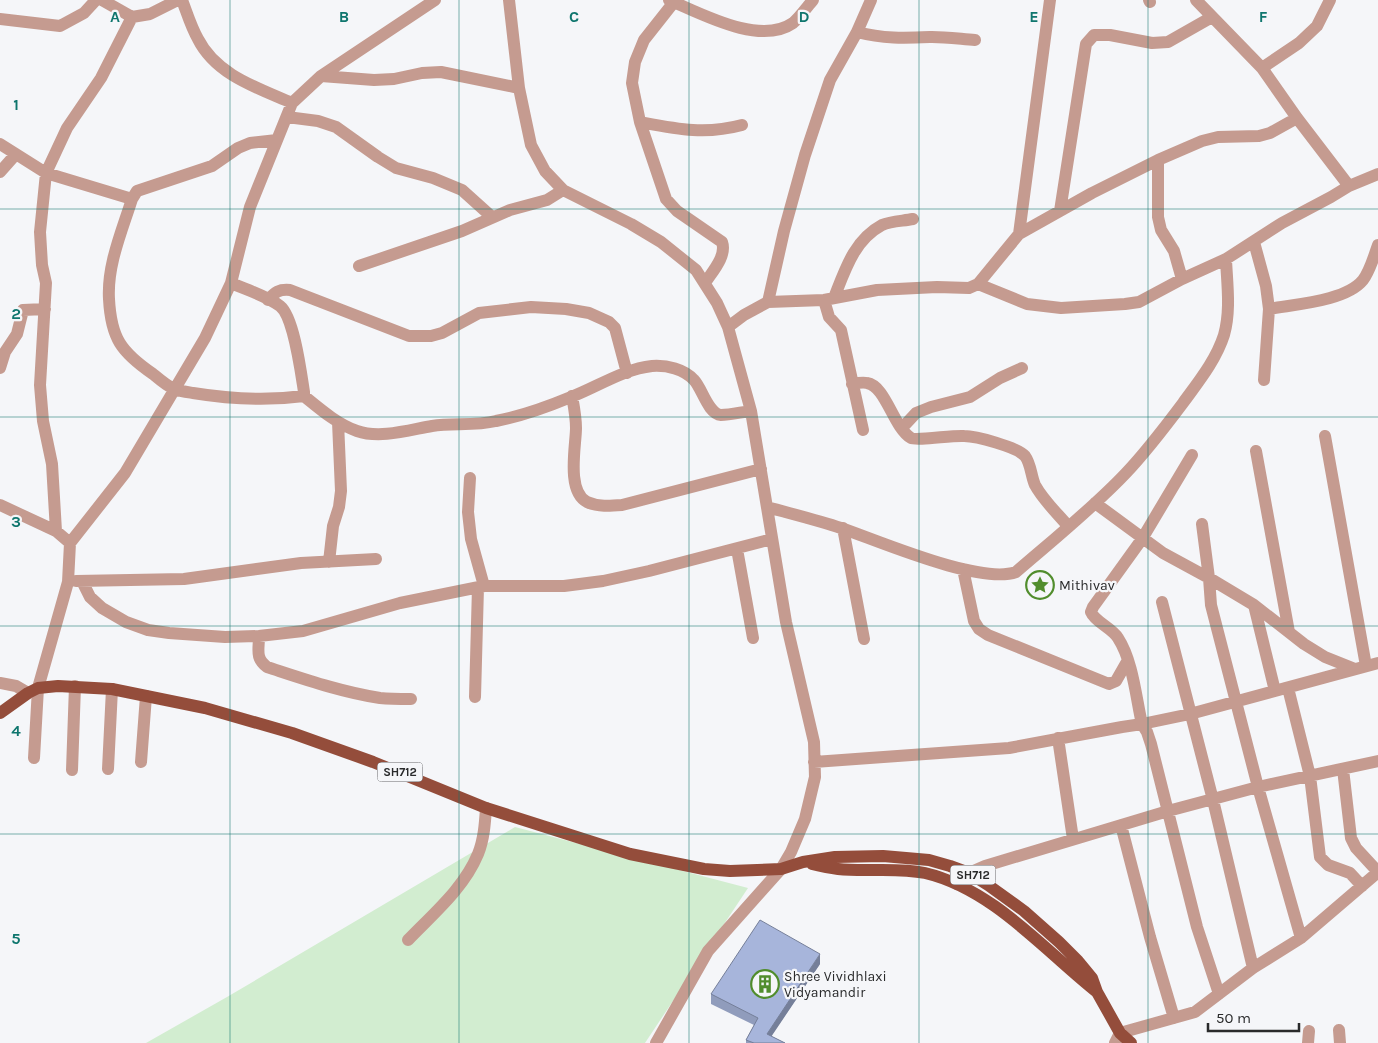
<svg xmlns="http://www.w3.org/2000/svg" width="1378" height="1043" font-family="Karla,sans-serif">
<rect width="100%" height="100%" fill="#f5f6f9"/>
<!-- green -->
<path fill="#d2edd0" d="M515,827L748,888L645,1043H146L227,997Z"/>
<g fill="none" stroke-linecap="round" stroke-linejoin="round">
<!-- minor -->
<path stroke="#c59b90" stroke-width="12" d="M102,0L132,17
M182,0C187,13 191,27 198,39C216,75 258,88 292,103
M509,0L519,88L531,145L545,171L563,190L631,224L661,242L696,270L717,303L728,327L751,411L786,622L814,742L815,777L805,819L791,852L781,869L708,951L656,1043
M669,0C702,14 760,46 793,23C800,17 807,7 813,0
M1149,0L1150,2
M1196,0L1262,68L1297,118L1349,186L1378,174
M674,2L644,40L635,62L632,83L640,122L666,199L677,211L722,242C727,256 712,272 705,283
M132,17L150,14L178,0
M0,19L60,26L84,13L96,0
M857,32C884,39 905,38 932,37C946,37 961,39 975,40
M1262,68L1299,43L1317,26L1330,0
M321,76L374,80L394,79L422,73L441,72L519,88
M287,117L318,121L336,127L378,157L396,168L433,178L462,190L492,217
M640,122C677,129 705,135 742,125
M277,140L250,143L238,148L212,166L137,191L132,199C122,231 107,265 109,299C111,338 121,352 153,374C159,379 167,386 174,389C180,391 187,392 193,393C230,399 267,401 304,396
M0,144L46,173L132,199
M1158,160V217L1161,230L1174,251L1182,279
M0,172L16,154
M1060,211L1086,44L1094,35H1110L1152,43L1168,42L1212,17
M1019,234L1050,0
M1254,242L1266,286L1269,309L1264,380
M359,266L462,231L510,210L547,200L563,190
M231,283C247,290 267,296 280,306C294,317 301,373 304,392V396C320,409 337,424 357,431C380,439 409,430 432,426C453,423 475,426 496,421C522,416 547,407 571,397C597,387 624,369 652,366C667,365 684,369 694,380C702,388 708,414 721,415C730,415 742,412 751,411
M978,284L1027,304L1061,308L1125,304L1139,302L1182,279L1226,259
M834,298C845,270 854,240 882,225C891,221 903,221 913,219
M268,300C275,292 279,289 290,290L409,336H431L442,333L479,313L531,307L566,309L589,313L609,322L615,328L627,373
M824,300L829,317L841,330L863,430
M768,302L824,300L877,290L937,287L969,288L978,284L1019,234L1092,193L1158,160L1202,141L1218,137L1259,136L1270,133L1297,118
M1269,309C1296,304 1346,301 1363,280C1370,271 1374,256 1378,245
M728,327L744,315L768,302L784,231L805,155L830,80L857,32L871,0
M0,368L5,352L17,334L23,310L45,309
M852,384C857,383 863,382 867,383C886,386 893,427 911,438C917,441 953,435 964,436C976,436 1017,447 1025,456C1031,464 1031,476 1035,485C1043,500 1057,513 1068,526
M572,396C574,407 576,417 576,428C576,445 566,491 587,502C598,507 610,506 622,505L761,469
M902,428L916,413L931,407L970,397L1000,378L1022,368
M1325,436L1366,666
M1256,451L1289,632
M1192,455L1142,539L1093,607L1091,612C1095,622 1112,628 1118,638C1133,661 1136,698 1142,724L1147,732L1151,744L1197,927L1219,994
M470,478L468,512L471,539L484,586
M1095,503L1163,553L1209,578L1202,524
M0,505L56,531
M767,507C792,514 817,520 841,528C879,541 980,585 1016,572C1053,540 1093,508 1126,473C1147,451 1165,427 1183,403C1199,381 1216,360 1224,335C1231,310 1227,284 1226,259L1282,223L1331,197L1349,186
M843,528L864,639
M70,543L56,531L52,464L43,421L40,385L46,283L42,265L40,232L46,173L67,128L101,78L132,17
M737,549L753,638
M329,562L333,526L339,507L341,491L338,422
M963,569L974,621L979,629L988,635L1109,684L1116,681L1128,660
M76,581L184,579L301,563L376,559
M82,581L90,597L102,608L126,622L148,630L169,633L225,637L259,636L303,631L400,603L484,586H564L603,581L649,571L772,539
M1162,602L1213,800L1253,968
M1254,605L1275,691
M259,636C259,650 255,658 267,667C304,679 341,692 380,698C390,699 401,699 411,699
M0,683L16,686L28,693
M1288,688L1310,776L1320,857L1328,865L1350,873L1362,886
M475,697L478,587
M1058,738L1073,839
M34,758L38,688L68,582L70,543L125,473L205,338L231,283L250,207L292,103L321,76L435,0
M141,762L146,696
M814,762L1009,748L1122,727L1142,724L1190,714L1378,663
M108,769L112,689
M1343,769L1351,838L1356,848L1378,872
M72,770L75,686
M1121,825L1150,937L1174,1018
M957,884L969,873L985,866L1168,811L1258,787L1378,761
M1301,938L1258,787L1211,605L1209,578L1254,605L1304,644L1325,657L1355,669
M408,940C434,913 464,888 478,854C484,839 485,823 486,808
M1339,1030L1340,1043
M1115,1043L1120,1033L1195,1012L1253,968L1301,938L1378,872
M1308,1043L1309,1031"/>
<!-- major -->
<path stroke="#944d3b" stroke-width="12" d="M0,713L28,693L38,688L58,686L112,689L205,708L292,733L373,762L486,808L630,854L704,869L730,871L781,869L803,862L835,857L883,856L929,860L950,866L969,873L988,885L1024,911L1059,942L1078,961L1092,978L1097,992L1120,1033L1131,1043
M812,864C820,866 829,868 838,869C867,872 897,867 925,873C993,889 1044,950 1097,992"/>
</g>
<!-- wall -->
<path fill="#909cbc" d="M820,964L771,1036L785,1043H746V1040L754,1025L711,1004V994Z"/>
<!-- shaded-wall -->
<path fill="#757f99" d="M820,954V964L767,1043V1034Z"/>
<!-- building -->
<path fill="#a7b5db" stroke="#757f99" d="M760,920L820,954L767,1034L785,1043H754L746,1040L758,1018L711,994Z"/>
<!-- grid -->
<path fill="none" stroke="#0f766e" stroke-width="1" stroke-opacity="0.55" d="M230,0V1043M459,0V1043M689,0V1043M919,0V1043M1148,0V1043M0,209H1378M0,417H1378M0,626H1378M0,834H1378"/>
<!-- icons -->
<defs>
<symbol id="sight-ring" viewBox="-11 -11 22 22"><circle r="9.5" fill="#f5f6f9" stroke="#518d2d" stroke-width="1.5"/><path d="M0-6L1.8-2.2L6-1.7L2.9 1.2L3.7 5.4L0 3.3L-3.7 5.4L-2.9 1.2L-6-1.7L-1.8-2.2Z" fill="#518d2d"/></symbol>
<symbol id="building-ring" viewBox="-11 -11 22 22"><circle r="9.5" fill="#f5f6f9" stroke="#518d2d" stroke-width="1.5"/><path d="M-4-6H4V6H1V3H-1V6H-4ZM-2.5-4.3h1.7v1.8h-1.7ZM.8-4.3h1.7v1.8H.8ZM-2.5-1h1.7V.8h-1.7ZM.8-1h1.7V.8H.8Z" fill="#518d2d"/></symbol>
</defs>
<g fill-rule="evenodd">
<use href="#sight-ring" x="1024" y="569" width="32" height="32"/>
<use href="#building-ring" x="749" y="968" width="32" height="32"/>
</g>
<g text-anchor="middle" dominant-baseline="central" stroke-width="4.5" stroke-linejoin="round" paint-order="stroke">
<!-- shield labels -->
<g fill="#f5f6f9" stroke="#666769" stroke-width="1">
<rect x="377.5" y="762.5" width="45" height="19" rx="4"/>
<rect x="950.5" y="865.5" width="45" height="19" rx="4"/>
</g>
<g font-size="12" font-weight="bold" fill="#292a2b">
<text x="400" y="772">SH712</text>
<text x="973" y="875">SH712</text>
</g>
<!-- poi labels -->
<g font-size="14" fill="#292a2b" stroke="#f5f6f9" text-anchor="start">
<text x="1059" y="585">Mithivav</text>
<text x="784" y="976">Shree Vividhlaxi<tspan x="784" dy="16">Vidyamandir</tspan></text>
</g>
</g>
<g font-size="16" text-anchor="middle" font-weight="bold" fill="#0f766e" stroke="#f5f6f9" stroke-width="4.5" stroke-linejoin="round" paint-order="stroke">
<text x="115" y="22">A</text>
<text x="344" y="22">B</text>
<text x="574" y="22">C</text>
<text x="804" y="22">D</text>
<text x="1034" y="22">E</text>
<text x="1263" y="22">F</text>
<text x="16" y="110">1</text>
<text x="16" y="319">2</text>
<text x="16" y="527">3</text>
<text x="16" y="736">4</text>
<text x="16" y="944">5</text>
</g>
<!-- scale -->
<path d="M1208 1023v8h91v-8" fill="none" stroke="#292a2b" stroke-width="2.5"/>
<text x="1216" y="1023" font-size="15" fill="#292a2b" stroke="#f5f6f9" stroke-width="4" paint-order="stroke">50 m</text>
</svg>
